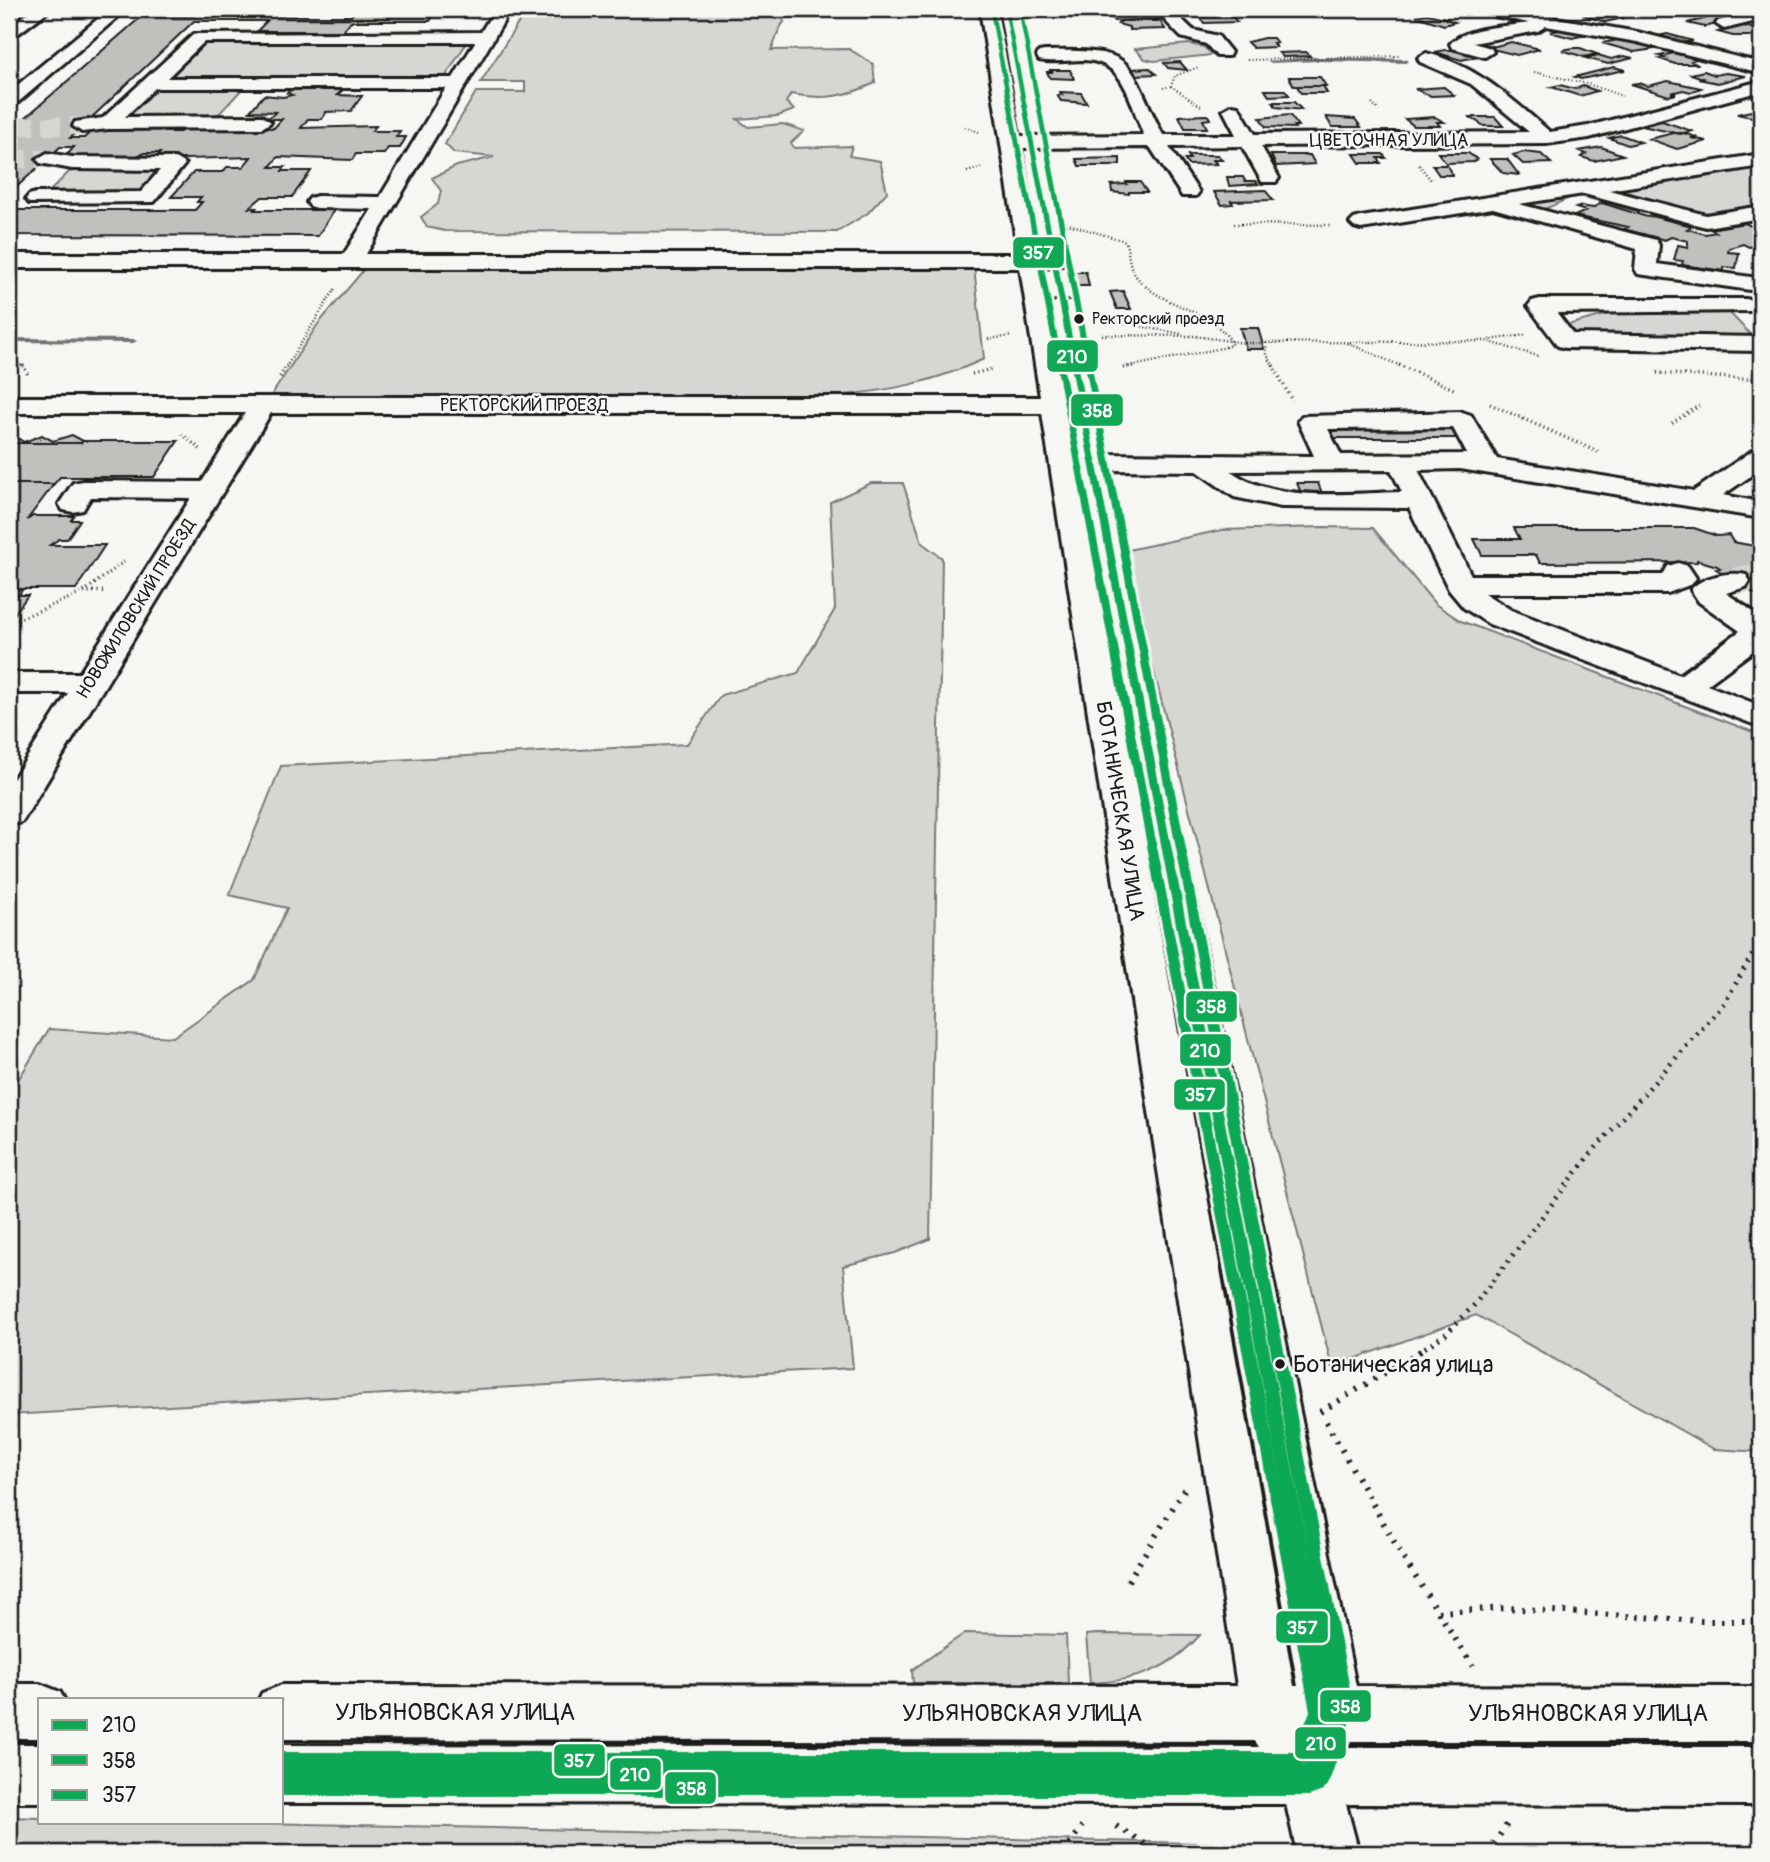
<svg xmlns="http://www.w3.org/2000/svg" width="1770" height="1862" font-family="Pangolin,sans-serif">
<rect width="100%" height="100%" fill="#f6f6f2"/>
<filter id="ink" filterUnits="userSpaceOnUse"><feTurbulence type="fractalNoise" baseFrequency=".0143" numOctaves="2"/><feDisplacementMap in="SourceGraphic" scale="14" xChannelSelector="R" yChannelSelector="G"/><feConvolveMatrix kernelMatrix="1 2 1 2 8 2 1 2 1" color-interpolation-filters="sRGB"/></filter>
<g filter="url(#ink)">
<!-- green -->
<path fill="#d6d6d2" stroke="#797977" stroke-width="2" d="M527,9H761L781,12L784,22C776,31 777,40 771,50L849,49L873,64L875,83C846,97 822,100 791,94L786,102L794,110L778,116L737,119L748,127L783,124L804,131L791,143L794,148L852,146L849,156L880,161L887,192L868,213L837,232L445,231L427,227L421,217L438,204L441,191L432,178L457,166L494,157L454,153L445,144L476,92H525V82H481Z
M469,39L442,82L160,79L199,43L205,42Z
M1189,44L1204,47L1212,55L1154,61L1145,59L1135,49Z
M156,86L242,88V89L220,113L212,117L124,118Z
M1757,163L1761,165V207L1700,215L1596,188Z
M89,167L162,170L144,194L48,193L69,172Z
M1575,192L1652,209L1644,213L1576,195L1536,213L1518,207V201Z
M366,267H974L984,359C932,383 889,391 833,396H271L318,324Z
M1621,311H1728L1752,336L1575,335L1567,325Z
M871,483H903L922,543L942,558L930,1239L895,1253L843,1266L853,1368L9,1415V1095L49,1029L173,1037L254,980L287,908L229,895L281,766L687,744L721,695L798,673L835,609L830,502Z
M1322,527L1373,528L1435,604L1461,621L1761,735V1452L1714,1449L1476,1315L1332,1367L1123,551L1222,530Z
M965,1633L1066,1635L1068,1683H913L912,1670Z
M1096,1634L1200,1635C1169,1670 1136,1681 1090,1683L1086,1635Z
M9,1817L40,1818V1822H211L1245,1844L1246,1853H9Z"/>
<g fill="none" stroke-linecap="round" stroke-linejoin="round">
<!-- stream -->
<path fill="#727271" fill-rule="evenodd" d="M1173,9L1191,12H1171Z
M1318,57L1406,59L1409,61L1406,63L1318,61L1271,63L1268,61Z
M9,338L133,339L137,341L133,343L9,342Z"/>
</g>
<!-- building -->
<path fill="#c0c0bd" stroke="#1c1c1c" stroke-width="2" d="M201,9H284L277,16H351L357,9H438L430,21H351L343,31H257L267,21H194L70,138H84L95,128H163L161,130H167L165,132H180L186,125L274,128L282,119H267L276,112L250,111L264,95L283,97L292,95L287,93L292,89H344L337,95L362,96L351,111L324,112L326,113L322,119H308L301,128L376,126L372,131H400L396,137H406L400,148H388L384,154H356L352,160L278,157L270,167H285L282,171H311L292,197H262L249,208H256L254,210H334L318,236L9,235V214L14,210H195L202,202H197L201,197H171L194,172H223L227,167H243L251,157L154,160L160,153H144L134,157H65L74,147H60L9,194V132L142,16H193Z
M1703,9L1733,15L1721,18L1731,20L1705,27L1687,23L1708,18L1688,15Z
M1151,13L1160,19L1114,21L1109,14Z
M1607,13L1624,18L1605,22L1583,15Z
M1427,14L1449,19H1445L1455,22L1444,25L1416,16Z
M1232,16L1237,22L1204,23L1200,17Z
M1122,21H1160L1165,29L1129,30V27L1118,24Z
M1738,24L1761,31V36H1733L1718,32L1725,30L1719,29Z
M1568,28L1590,34L1572,38L1550,32Z
M1667,34L1693,41L1675,45L1649,38Z
M1264,38H1273L1277,43H1273L1276,47L1253,48L1247,42Z
M1624,39L1650,46L1654,49L1634,52L1602,43Z
M1511,42L1540,49L1517,55L1488,48Z
M1573,48H1580L1597,54L1584,57L1562,50Z
M1445,50H1462L1481,56L1461,60L1435,52Z
M1306,52L1310,56L1283,57L1279,53Z
M1675,53L1696,59L1691,61L1696,64H1675L1660,59L1665,58L1659,56Z
M1598,55L1611,59L1624,56L1633,58L1608,64L1586,58Z
M1180,62L1187,70L1168,68L1164,63Z
M1614,67L1625,70L1581,79L1575,77Z
M1150,68L1156,74L1135,75L1131,69Z
M1049,70H1070L1074,79L1050,78L1047,72H1053Z
M1704,71L1715,75L1726,73L1746,76L1718,83L1698,79L1703,78L1691,74Z
M1289,77H1320L1326,86H1294Z
M1668,81L1701,88L1691,92L1683,90L1671,93L1676,94L1669,96L1631,84L1638,83L1648,86Z
M1560,85L1575,89L1583,86L1597,91L1580,96L1551,87Z
M1297,86H1323L1327,93H1301Z
M1444,87L1454,95L1431,96L1415,89Z
M1265,90H1285L1289,95L1269,96Z
M1060,92L1081,93L1087,103L1061,101L1057,95H1062Z
M1273,102H1294L1302,110L1276,107Z
M1756,110L1761,111V119L1737,114Z
M1208,115L1210,119L1203,120L1207,128H1185L1179,116Z
M1290,115L1298,126H1294L1295,128L1266,127L1260,118Z
M1326,117L1355,119L1361,127H1332Z
M1435,117L1444,122H1437L1440,126H1414L1405,119Z
M1470,117H1495L1503,126H1484Z
M1662,121L1692,131L1680,134L1642,126Z
M1674,133H1684L1696,137L1691,138L1707,141L1677,149L1649,139Z
M1621,135L1641,142L1628,145L1609,138Z
M1601,147L1623,155L1594,161L1581,157L1586,154L1579,151Z
M1524,152L1541,154L1551,163L1523,164L1513,155Z
M1438,153H1468L1477,159L1473,162L1446,163Z
M1354,154H1383L1386,158H1378L1381,163H1360Z
M1188,155H1218L1222,160H1213L1217,164L1188,165L1184,159H1190Z
M1271,155H1310L1315,164L1276,166Z
M1120,158V164L1111,166H1079L1076,159Z
M1490,159H1507L1519,175L1503,173Z
M1432,165H1447L1452,175H1439Z
M1227,177H1243L1245,181H1256L1258,184L1229,186Z
M1126,182H1140L1147,192H1129V194L1112,192L1111,185L1127,184Z
M1265,190L1273,200L1231,201L1233,204L1222,205L1214,192Z
M1602,203L1647,217L1651,216L1692,226L1687,229L1705,234L1716,232L1710,229L1745,223L1751,226L1760,224L1761,245L1749,247L1743,244L1729,248L1728,252L1739,253L1736,268L1724,267V271L1682,265L1683,261L1674,260L1678,245L1688,247V241L1671,237L1665,240L1624,229L1628,227L1575,216L1586,211L1576,208L1582,206L1592,208Z
M1072,272H1086L1089,286H1075Z
M1123,291L1131,309H1117L1110,292Z
M1240,328H1258L1264,349H1246Z
M1326,425H1452L1459,438H1331Z
M12,435L24,442L42,435L53,441L72,435L83,441H178L154,477H60L54,484H9V436Z
M83,441H178L154,477H60L54,484H9V443H81Z
M1297,483H1318L1322,493H1301Z
M9,484H54L27,520L33,516H74L71,520H80L67,539H59L50,545H105L76,589H17L22,590L19,595H28L13,616H9Z
M1514,528H1694L1717,536L1729,535L1733,542L1760,547L1761,598L1716,569L1720,568L1717,566L1697,560V562L1540,563L1536,555H1482L1474,539H1520Z"/>
<g fill="none" stroke-linecap="round" stroke-linejoin="round">
<!-- minor-tunnel-far1 -->
<path stroke="#d5d5d2" stroke-width="18" stroke-dasharray="18 9" stroke-linecap="butt" d="M16,126H82
M9,159H47"/>
<!-- minor-tunnel -->
<path stroke="#d5d5d2" stroke-width="27" stroke-dasharray="27 14" stroke-linecap="butt" d="M1735,581L1761,576"/>
<defs>
<path id="minor" d="M33,9H51L15,36L9,38V26Z
M110,9H127L15,105L9,106V92Z
M495,9H511L366,254H1018L980,9H996L1019,136L1144,135C1129,103 1127,61 1083,60C1069,60 1053,63 1039,60L1037,56L1039,52L1045,51C1140,49 1124,58 1163,135H1236L1223,110L1232,105L1238,106L1255,134L1529,132L1471,84L1420,62L1418,58L1426,53C1476,65 1512,99 1550,132L1588,126L1761,81V91L1589,138L1546,144L1261,146L1279,178L1276,182H1262L1242,146L1169,147L1199,192L1196,196H1182L1150,147L1021,148L1040,254L1061,256L1064,261L1061,266L1042,268L1065,397H1068L1051,307L1055,302H1071L1075,307L1105,454L1314,456L1298,421L1302,416L1462,412L1471,415L1497,459L1694,491L1752,451L1761,449V469L1723,495L1761,502V518L1460,469L1418,470L1471,575H1663L1668,566L1678,563L1688,566L1696,578L1692,584L1668,593H1484L1511,610L1680,675L1740,631L1699,602L1691,590C1700,577 1730,571 1746,575L1750,581L1746,587L1726,593L1761,617V645L1707,685L1761,706V727L1489,624L1464,608L1449,590L1409,508L1281,507L1234,497L1197,471L1108,470L1356,1686L1761,1687V1741H1351L1348,1747H1761V1805L1346,1804L1359,1853H1297L1286,1804L282,1803V1745L1259,1747L1255,1741L282,1739V1699H259L262,1693L282,1685L1237,1686L1042,413H271L27,814L22,822L9,825V786L68,693H9V673H80L191,498L91,497L83,510L73,512L63,510L59,504L73,483L83,481L202,482L245,413H9V397H1040L1020,268H9V254H344L372,209L317,208L310,206L307,202L310,198L317,196L380,197L446,88H155L125,117L262,116L271,122L262,128L108,129L82,132L73,126L75,122L103,118L194,34L481,32ZM204,42H475L453,78H167ZM1068,413H1070L1078,454H1075ZM1453,428L1467,454L1341,455L1328,429ZM1078,470H1081L1298,1686H1294ZM1391,470L1402,492C1351,493 1273,503 1231,471Z
M1154,9H1171L1193,30L1218,36L1231,52L1229,56H1217L1206,44L1181,37Z
M1504,9L1637,32L1761,63V73L1637,42L1546,26L1538,31L1473,43L1491,48L1493,52L1485,57L1452,48L1450,44C1466,26 1506,27 1529,23L1495,16L1493,13L1495,10Z
M1761,10V20L1724,29L1716,24L1718,21Z
M47,153L72,157L175,158L185,164L154,202L29,203L26,199L29,195L36,193L141,192L160,170L72,169L40,163L37,159Z
M1761,154V166L1609,190L1706,215L1761,206V218L1706,227L1584,194L1519,204L1656,240L1659,245L1657,264L1758,278L1761,283L1758,288L1750,290L1638,274L1635,269L1637,249L1493,208L1361,229L1354,227L1350,223L1354,219L1361,217Z
M1540,299H1746L1754,301L1758,306L1754,311L1557,313L1573,334L1761,337V351L1566,348L1558,346L1528,306L1532,301Z
M9,1684H40L60,1692L64,1699H40V1738H9Z
M9,1744H40V1802H9Z"/>
</defs>
<!-- minor casing -->
<use href="#minor" stroke="#1c1c1c" stroke-width="6"/>
<!-- path-far4 -->
<path stroke="#1c1c1c" stroke-width="2" stroke-dasharray="1 2.5" stroke-linecap="butt" d="M1247,60L1399,56
M1534,72L1588,84L1622,96
M1171,86L1202,107
M1163,88L1171,86L1175,76L1199,67
M1372,103L1379,111
M965,127L979,132"/>
<!-- path-far3 -->
<path stroke="#1c1c1c" stroke-width="2.5" stroke-dasharray="1 2.5" stroke-linecap="butt" d="M1419,165L1431,180
M967,172L983,167
M1056,224H1068L1125,241C1129,251 1128,263 1134,273C1154,306 1207,306 1231,341V345L1222,348L1127,367
M1234,224L1332,225
M1097,318L1182,334
M1102,335L1194,336L1245,343L1486,341L1538,356
M988,339L1012,336
M1489,340L1525,335
M1266,343L1267,355L1274,367
M1348,343L1403,367
M9,357L24,367
M286,367L335,289"/>
<!-- path-far2 -->
<path stroke="#1c1c1c" stroke-width="3.5" stroke-dasharray="1 3.5" stroke-linecap="butt" d="M23,365L29,377
M1273,365L1292,401
M1399,365L1456,390
M1123,368L1136,365
M1657,373L1761,380
M972,374L992,369
M280,377L287,365
M1490,404L1600,453
M1672,423L1699,406
M182,434L200,449
M37,443L43,435
M84,592L106,591
M9,623L82,593L124,562
M1757,946L1761,940"/>
<!-- path-far1 -->
<path stroke="#1c1c1c" stroke-width="5" stroke-dasharray="2 6" stroke-linecap="butt" d="M1418,1352L1446,1334L1475,1304L1592,1152L1724,1004L1758,945"/>
<!-- path -->
<path stroke="#1c1c1c" stroke-width="6" stroke-dasharray="2.5 8" stroke-linecap="butt" d="M1320,1412L1421,1351
M1326,1422L1404,1559L1473,1666
M1128,1581L1185,1488
M1438,1612L1507,1608L1702,1621H1761
M1116,1826L1160,1853
M1063,1853L1082,1826
M1488,1853L1507,1824"/>
<!-- minor -->
<use href="#minor" fill="#f6f6f2" fill-rule="evenodd"/>
<defs>
<path id="bus-1" d="M1004,9H1008L1340,1712L1317,1774L1315,1780L1309,1782H282V1766H1304L1324,1712Z"/>
<path id="bus-2" d="M1018,9H1022L1354,1709L1328,1785L1323,1791L1309,1796H282V1780H1309L1316,1774L1338,1709Z"/>
<path id="bus-3" d="M992,11L994,12L1326,1711L1307,1760L1305,1765L1299,1768H282V1752H1294L1310,1711L990,12Z"/>
</defs>
<!-- bus-1 casing -->
<use href="#bus-1" stroke="#f6f6f2" stroke-width="6"/>
<!-- bus-2 casing -->
<use href="#bus-2" stroke="#f6f6f2" stroke-width="6"/>
<!-- bus-3 casing -->
<use href="#bus-3" stroke="#f6f6f2" stroke-width="6"/>
<!-- bus-1 -->
<use href="#bus-1" fill="#10a855" fill-rule="evenodd"/>
<!-- bus-2 -->
<use href="#bus-2" fill="#10a855" fill-rule="evenodd"/>
<!-- bus-3 -->
<use href="#bus-3" fill="#10a855" fill-rule="evenodd"/>
</g>
</g>
<!-- markers -->
<g fill="#1c1c1c" stroke="#f6f6f2" stroke-width="2.5">
<circle cx="1079" cy="319" r="6"/>
<circle cx="1280" cy="1364" r="6"/>
</g>
<g text-anchor="middle" dominant-baseline="central" stroke-width="5" stroke-linejoin="round" paint-order="stroke">
<!-- far-bus labels -->
<g font-size="16" fill="#1c1c1c" stroke="#f6f6f2" text-anchor="start">
<text x="1092" y="319">Ректорский проезд</text>
</g>
<!-- far-street labels -->
<g font-size="18" fill="#1c1c1c" stroke="#f6f6f2">
<text x="1389" y="140">ЦВЕТОЧНАЯ УЛИЦА</text>
<text x="524" y="405">РЕКТОРСКИЙ ПРОЕЗД</text>
<text transform="translate(136 609) rotate(-58)">НОВОЖИЛОВСКИЙ ПРОЕЗД</text>
</g>
<!-- street labels -->
<g font-size="21" fill="#1c1c1c" stroke="#f6f6f2">
<text transform="translate(1120 811) rotate(81)">БОТАНИЧЕСКАЯ УЛИЦА</text>
</g>
<!-- near-bus labels -->
<g font-size="23" fill="#1c1c1c" stroke="#f6f6f2" text-anchor="start">
<text x="1293" y="1364">Ботаническая улица</text>
</g>
<!-- near-street labels -->
<g font-size="24" fill="#1c1c1c" stroke="#f6f6f2">
<text x="455" y="1712">УЛЬЯНОВСКАЯ УЛИЦА</text>
<text x="1022" y="1713">УЛЬЯНОВСКАЯ УЛИЦА</text>
<text x="1588" y="1713">УЛЬЯНОВСКАЯ УЛИЦА</text>
</g>
</g>
<g stroke="#f6f6f2" stroke-width="2.5">
<rect x="1012" y="236" width="53" height="33" rx="7" fill="#10a855"/>
<rect x="1046" y="339" width="53" height="34" rx="7" fill="#10a855"/>
<rect x="1070" y="393" width="54" height="34" rx="7" fill="#10a855"/>
<rect x="1185" y="990" width="53" height="33" rx="7" fill="#10a855"/>
<rect x="1179" y="1033" width="53" height="34" rx="7" fill="#10a855"/>
<rect x="1173" y="1078" width="53" height="33" rx="7" fill="#10a855"/>
<rect x="1275" y="1610" width="54" height="34" rx="7" fill="#10a855"/>
<rect x="1319" y="1689" width="53" height="34" rx="7" fill="#10a855"/>
<rect x="1294" y="1726" width="53" height="34" rx="7" fill="#10a855"/>
<rect x="553" y="1743" width="53" height="34" rx="7" fill="#10a855"/>
<rect x="609" y="1757" width="53" height="34" rx="7" fill="#10a855"/>
<rect x="664" y="1771" width="53" height="34" rx="7" fill="#10a855"/>
</g>
<g font-size="19" text-anchor="middle" font-weight="bold" fill="#fff">
<text x="1038" y="259">357</text>
<text x="1072" y="363">210</text>
<text x="1097" y="417">358</text>
<text x="1211" y="1013">358</text>
<text x="1205" y="1057">210</text>
<text x="1200" y="1101">357</text>
<text x="1302" y="1634">357</text>
<text x="1345" y="1713">358</text>
<text x="1321" y="1750">210</text>
<text x="579" y="1767">357</text>
<text x="635" y="1781">210</text>
<text x="691" y="1795">358</text>
</g>
<!-- margin -->
<rect width="1770" height="1862" fill="none" stroke="#f6f6f2" stroke-width="35"/>
<rect x="18" y="18" width="1735" height="1827" fill="none" stroke="#1c1c1c" stroke-width="2.5" filter="url(#ink)"/>
<!-- legend -->
<rect x="38" y="1698" width="245" height="126" fill="#f6f6f2" stroke="#9f9f9c" stroke-width="2"/>
<rect x="52" y="1720" width="35" height="10" fill="#10a855" stroke="#9f9f9c" stroke-width="2"/>
<text x="102" y="1732" font-size="21" fill="#1c1c1c">210</text>
<rect x="52" y="1755" width="35" height="10" fill="#10a855" stroke="#9f9f9c" stroke-width="2"/>
<text x="102" y="1768" font-size="21" fill="#1c1c1c">358</text>
<rect x="52" y="1790" width="35" height="10" fill="#10a855" stroke="#9f9f9c" stroke-width="2"/>
<text x="102" y="1802" font-size="21" fill="#1c1c1c">357</text>
</svg>
